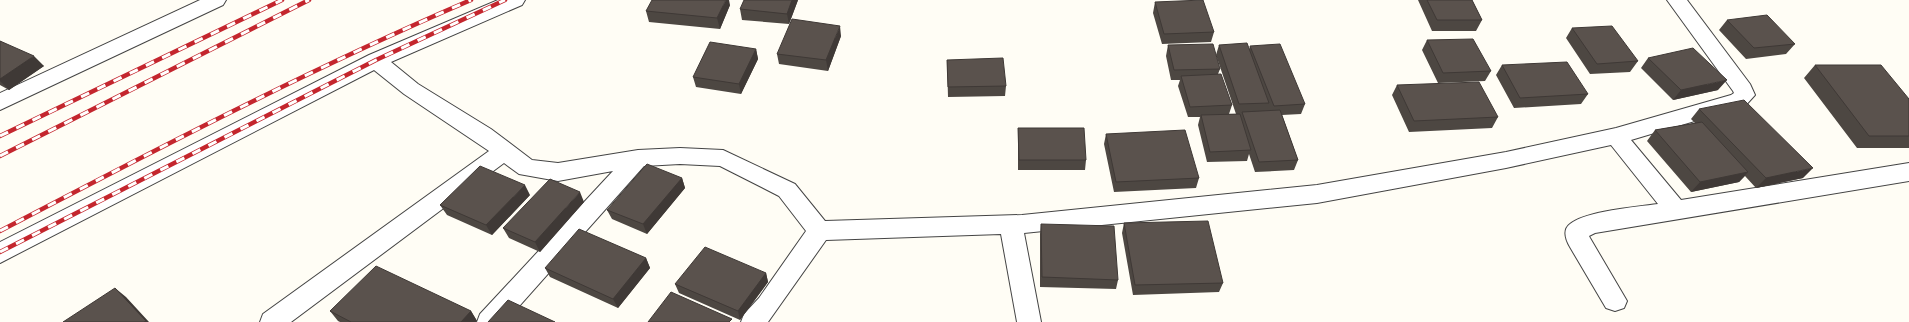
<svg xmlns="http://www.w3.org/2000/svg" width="1909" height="322" font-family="'Crimson Pro',serif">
<rect width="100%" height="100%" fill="#fffdf5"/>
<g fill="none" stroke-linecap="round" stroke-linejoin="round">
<defs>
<path id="minor" d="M200,0H226L223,5L0,110V93Z
M498,0H525L522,5L391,62L418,84L491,129L532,160L558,163L638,150L680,148L723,150L795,184L825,221L1022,215L1317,185L1506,152L1616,128L1731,95L1734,93L1733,91L1667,0H1687L1750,84L1755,95L1745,106L1631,140L1681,200L1909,163V181L1595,233L1589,236L1590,238L1627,301L1624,308L1615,311L1606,308L1570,247C1566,240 1562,230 1570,224C1586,211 1636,207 1658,204L1611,145L1506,168L1317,203L1024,233L1041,322H1017L1001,234L826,240L768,322H741L744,314L759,298L806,231L779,196L720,166L680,164L644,166L505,322H477L480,314L613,171L558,181L519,174L504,163L291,322H260L263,314L489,151L404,94L374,70L0,263V242L369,55Z"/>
</defs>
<!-- minor casing -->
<use href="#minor" stroke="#444" stroke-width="2"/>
<!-- minor -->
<use href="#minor" fill="#fff" fill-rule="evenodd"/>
<defs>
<path id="rail" d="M0,136L282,0
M0,156L309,0
M0,231C155,150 310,69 471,0
M0,252L376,60L505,0"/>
</defs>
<!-- rail casing -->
<use href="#rail" stroke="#c4262e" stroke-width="4.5"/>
<!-- rail -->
<use href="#rail" stroke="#fff" stroke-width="3" stroke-dasharray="9" stroke-linecap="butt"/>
</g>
<!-- wall -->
<path fill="#4d4742" d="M798,0L789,24L742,20L740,9Z
M1418,0H1472L1482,20L1476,31H1432Z
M1155,2L1214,32L1211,42L1162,44L1153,13Z
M730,5L720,29L649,22L646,11Z
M1727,20L1795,44L1786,54L1746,59L1719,30Z
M1572,28L1638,61L1630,72L1590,74L1566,38Z
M841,36L828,71L779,64L777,54Z
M1427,40L1491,71L1485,81L1438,83L1422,50Z
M0,41L44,66L9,90L0,85Z
M1168,45L1220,69L1218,74L1232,105L1229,114H1236L1216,55L1219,45L1249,50L1250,46L1305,104L1301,114L1282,115L1298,160L1294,170L1255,172L1249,154L1247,161L1207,162L1198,125L1200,117H1188L1178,86L1180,80H1171L1166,56Z
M756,49L758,59L741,94L696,87L693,77Z
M1648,58L1718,90L1673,100L1641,68Z
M947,60L1006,86L1005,96L948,97Z
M1502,65L1588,94L1581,104L1514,108L1496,75Z
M1815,65L1909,99V148H1857L1804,78Z
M1397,85L1498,117L1492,128L1409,132L1392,95Z
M1699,109L1803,178L1756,188L1745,176L1739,182L1691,192L1647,141L1655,130L1695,123L1691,119Z
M1018,128L1086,160L1085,170H1018Z
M1106,134L1199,178L1196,188L1114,192L1104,144Z
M682,178L685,188L647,234L612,219L607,210Z
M530,195L492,235L447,215L440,205Z
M584,202L540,252L509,238L503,228Z
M1124,223L1223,283L1219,292L1133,295L1122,233Z
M1041,224L1118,280L1116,289L1040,287V234Z
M646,258L650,268L618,308L550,277L545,268Z
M766,273L768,282L740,320L679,293L675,284Z
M330,311H471L477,321L476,322H340L338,321Z"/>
<!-- shaded-wall -->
<path fill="#3f3936" d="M726,0H729L730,5L720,29L717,18Z
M792,0H798L789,24L787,14Z
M840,26L841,36L828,71L826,60Z
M756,49L758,59L741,94L739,84Z
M34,56L44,66L9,90L0,81V79Z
M1727,80L1718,90L1673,100L1681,90Z
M1813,168L1803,178L1756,188L1766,178Z
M1748,172L1739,182L1691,192L1700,182Z
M682,178L685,188L647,234L643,224Z
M525,185L530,195L492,235L486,225Z
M580,192L584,202L540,252L535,242Z
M646,258L650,268L618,308L613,299Z
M766,273L768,282L740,320L738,311Z
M115,288L126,297L149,322H144Z
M471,311L477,321L476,322H461Z"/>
<!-- building -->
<path fill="#5a524d" stroke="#3f3936" d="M652,0H726L717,18L646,11Z
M744,0H792L787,14L740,9Z
M1203,0L1214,32L1164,34L1155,2Z
M1427,0H1472L1482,20H1437Z
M1767,15L1795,44L1754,48L1727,20Z
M792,19L840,26L826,60L777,54Z
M1612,26L1638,61L1597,64L1572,28Z
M1473,39L1491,71L1443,73L1427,40Z
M0,41L34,56L0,79Z
M710,42L756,49L739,84L693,77Z
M1247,43L1269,103L1239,104L1219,45Z
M1213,44L1220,69L1174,70L1168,45Z
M1280,44L1305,104L1274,106L1250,46Z
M1693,48L1727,80L1681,90L1648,58Z
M1003,58L1006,86L948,87L947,60Z
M1567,62L1588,94L1520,98L1502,65Z
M1815,65H1881L1909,99V136H1869Z
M1221,74L1232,105L1190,107L1181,76Z
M1479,82L1498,117L1414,121L1397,85Z
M1744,100L1813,168L1766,178L1699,109Z
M1280,110L1298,160L1259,162L1242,112Z
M1240,114L1251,150L1210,152L1201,115Z
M1702,122L1748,172L1700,182L1655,130Z
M1018,128H1084L1086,160H1019Z
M1185,130L1199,178L1116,182L1106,134Z
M647,164L682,178L643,224L607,210Z
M480,166L525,185L486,225L440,205Z
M550,179L580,192L535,242L503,228Z
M1208,221L1223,283L1135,285L1124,223Z
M1041,224L1114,226L1118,280L1042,277Z
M579,229L646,258L613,299L545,268Z
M705,247L766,273L738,311L675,284Z
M376,266L471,311L461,322H351L330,311Z
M115,288L146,321L144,322H63Z
M671,292L732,319L729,322H648Z
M508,300L555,322H488Z"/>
</svg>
